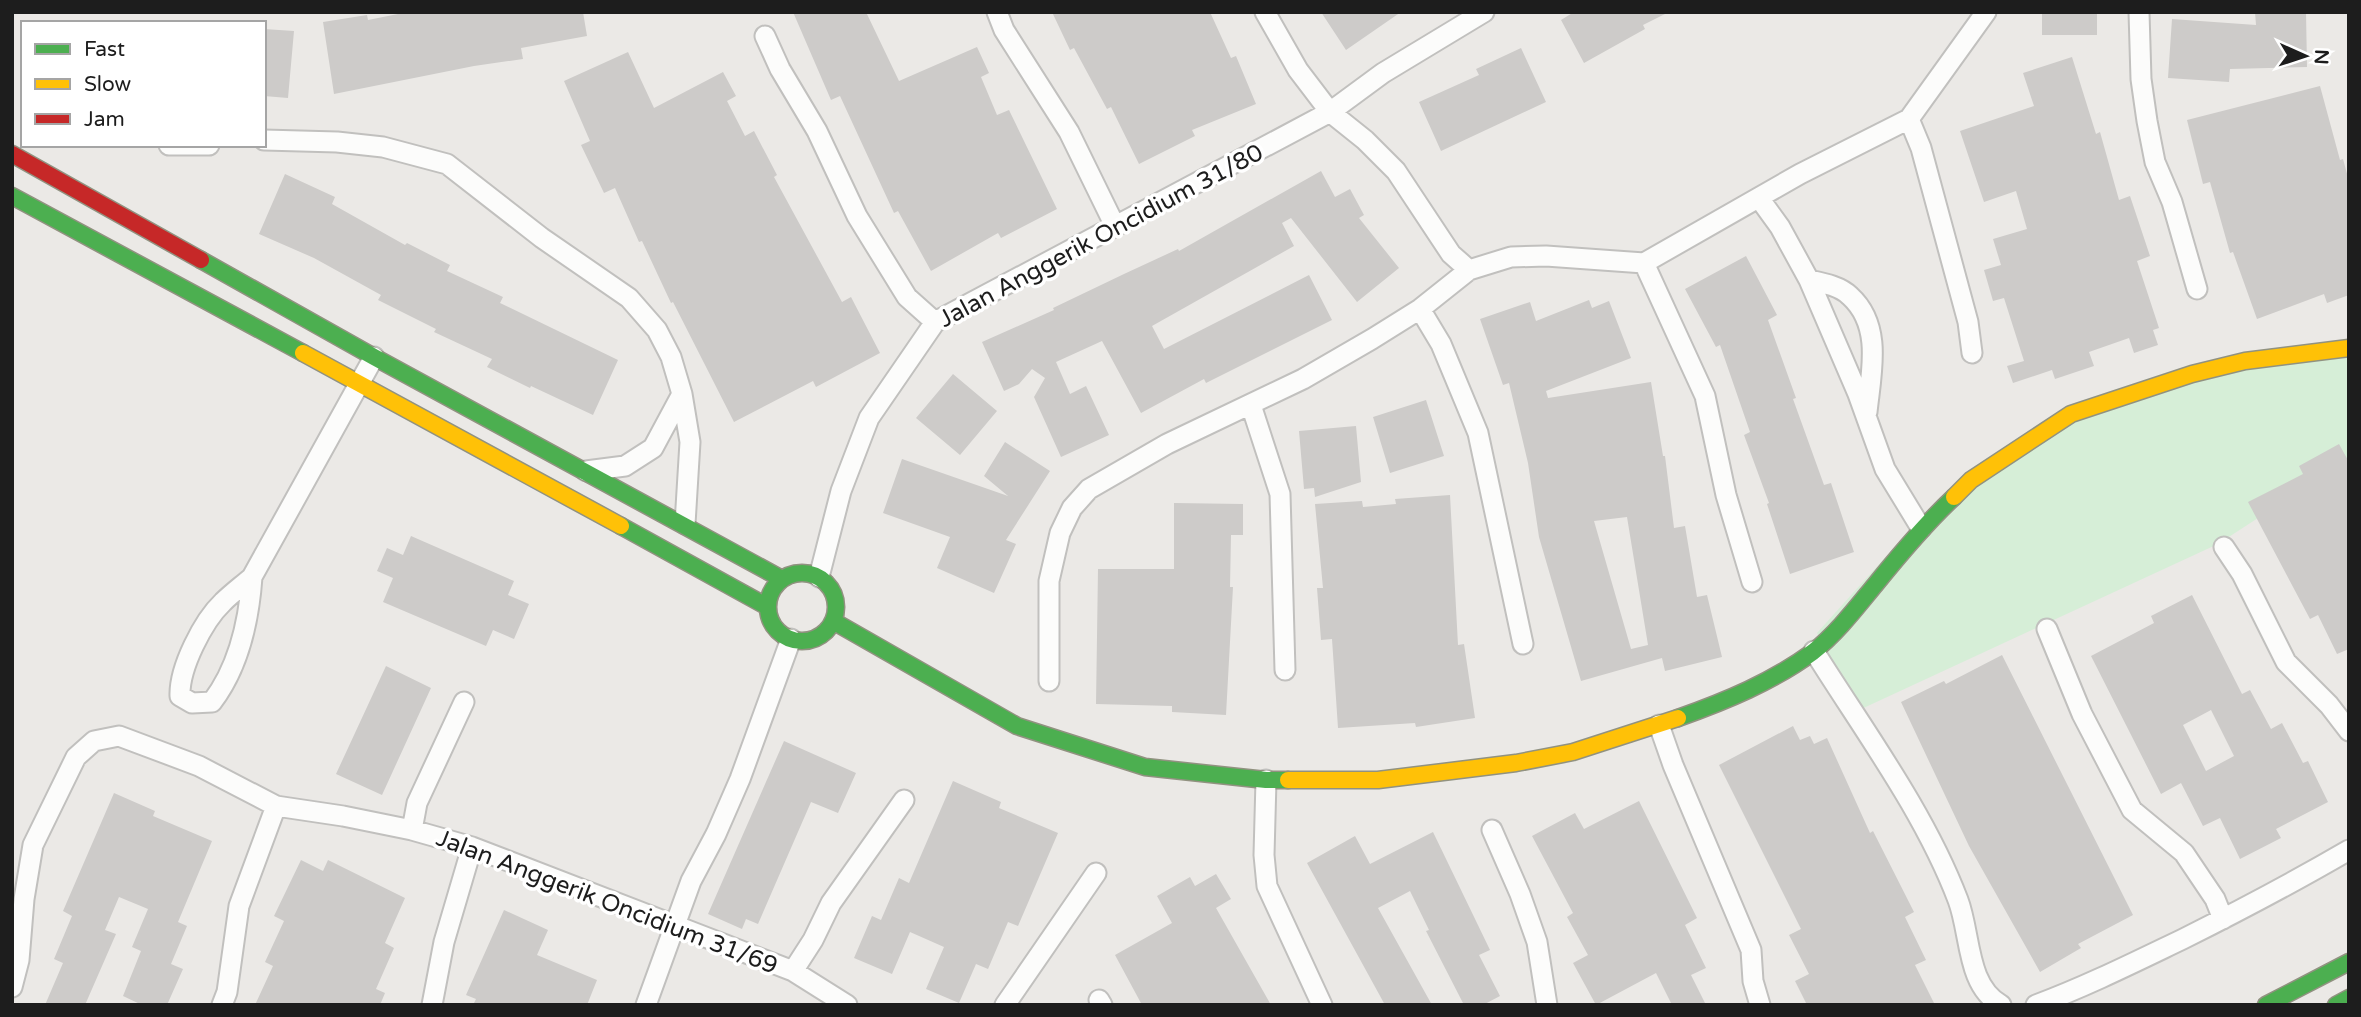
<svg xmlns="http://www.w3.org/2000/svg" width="2361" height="1017" font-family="'Varela Round',sans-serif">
<rect width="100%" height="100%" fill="#ebe9e6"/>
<!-- park -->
<path fill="#d6eed7" d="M2349,351V459L2218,544L1857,711L1817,633L1898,543L2072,415L2245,359Z"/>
<!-- building -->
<path fill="#cdcbc9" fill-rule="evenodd" d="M408,12H583L587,36L521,48L523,59L474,66L334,94L323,22L367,15L368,20Z
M793,12H866L899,81L977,47L989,73L981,77L997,115L1009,110L1057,209L1001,238L998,233L931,271L898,211L894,213L840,96L831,100Z
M1052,12H1210L1231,58L1236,56L1256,104L1192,130L1195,136L1139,164L1111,107L1107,109L1074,48L1070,50Z
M1321,12H1401L1346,50Z
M1574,12H1669L1643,25L1645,29L1584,63L1561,20Z
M2042,12H2097V35H2042Z
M2255,12H2306L2307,67L2230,69L2229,82L2168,78L2172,19L2256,25Z
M264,29L294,31L288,98L264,96Z
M1521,48L1546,102L1441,151L1419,102L1479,75L1476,69Z
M628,52L654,108L723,72L736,96L727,101L745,136L754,131L777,175L774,177L842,302L851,297L880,353L816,387L813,381L734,422L673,302L671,303L642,241L639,242L615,188L604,193L581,145L590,141L564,81Z
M2072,57L2096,134L2100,132L2119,200L2130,196L2150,256L2137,261L2159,328L2153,330L2158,345L2134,353L2129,338L2089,352L2094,366L2055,379L2052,370L2013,383L2007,366L2024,361L2004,298L1993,301L1984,270L2001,265L1993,239L2027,229L2016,191L1984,202L1960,131L2034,106L2023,73Z
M2320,86L2340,160L2343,159L2349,181V295L2327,303L2324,294L2257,319L2233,252L2230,253L2210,182L2203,184L2187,120Z
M1321,171L1335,197L1350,189L1364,215L1359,218L1399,268L1357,302L1291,218L1282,223L1294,246L1152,326L1164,349L1309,275L1332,320L1206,383L1204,379L1141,413L1102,341L1056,362L1070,394L1086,386L1109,435L1061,457L1034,397L1045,378L1032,369L1019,384L1004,391L982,342L1054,310L1053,308L1124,274L1178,249L1179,251Z
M285,174L335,197L332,204L405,245L407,243L450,265L447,271L503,297L500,303L618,360L593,415L531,386L530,388L487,367L492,359L434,332L436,329L378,300L381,295L314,258L259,234Z
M1746,256L1777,315L1768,320L1796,398L1793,399L1824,485L1831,483L1854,552L1790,574L1767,504L1769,503L1744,435L1750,432L1720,345L1716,347L1685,289Z
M1589,300L1592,308L1609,301L1631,358L1546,391L1548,398L1651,382L1663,456H1665L1674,528L1685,526L1697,597L1707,595L1722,657L1665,671L1662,658L1581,681L1539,537L1528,463L1509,383L1503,385L1480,319L1530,302L1536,321ZM1627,517L1648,645L1631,649L1594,521Z
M953,374L997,411L960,455L916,418Z
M1426,400L1444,456L1390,473L1373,417Z
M1356,426L1361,482L1315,497L1314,488L1304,489L1299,431Z
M1005,442L1050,471L1006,540L1016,544L994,593L937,568L950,537L883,513L902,459L1008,496L984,476Z
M2339,444L2349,462V649L2337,654L2318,615L2310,619L2248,502L2303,474L2299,466Z
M1450,495L1458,645L1464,644L1475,718L1416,727L1415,723L1338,728L1332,639L1321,640L1317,588H1323L1315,504L1362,501L1363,507L1396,504L1395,499Z
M1174,503L1243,504V535H1231L1230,587H1233L1226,715L1172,712V706L1096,704L1098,569H1174Z
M411,536L514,581L508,595L529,604L514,639L493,630L486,646L383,602L393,578L377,571L387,548L403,555Z
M2192,595L2242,694L2250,690L2271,729L2282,723L2303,763L2308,761L2328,802L2276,829L2281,838L2240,859L2220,818L2203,826L2181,783L2161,794L2091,656L2154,623L2151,616ZM2211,710L2234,756L2206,771L2183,725Z
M2002,655L2133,915L2078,944L2081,948L2040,972L1969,846L1901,702L1944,681L1946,684Z
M386,666L431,688L382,795L336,774Z
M1793,726L1800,740L1810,736L1814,744L1827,738L1870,833L1873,831L1914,912L1905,917L1926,960L1915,965L1935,1005H1807L1795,981L1809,974L1789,935L1801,929L1719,765Z
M784,741L856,773L838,813L811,802L758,924L746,919L742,929L708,914Z
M953,781L1001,802L999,808L1058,833L1018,926L1008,922L988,969L976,964L959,1003L926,989L944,947L910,932L892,974L854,958L872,916L881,920L899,878L909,883Z
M114,793L155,811L153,816L212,841L178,922L187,926L171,964L183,969L167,1005H142L123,996L141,951L132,947L148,909L119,897L105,930L116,934L85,1005H45L63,963L54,959L72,916L63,911Z
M1639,801L1697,918L1685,925L1706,968L1691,975L1706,1005H1672L1656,973L1596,1005L1573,963L1588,955L1567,917L1573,913L1532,836L1575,813L1584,829Z
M1433,832L1490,950L1479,955L1500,996L1483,1005H1464L1426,931L1429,930L1410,891L1378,908L1432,1005H1385L1307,863L1355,836L1370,864Z
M301,860L323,871L328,860L405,898L385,943L394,948L376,989L385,993L380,1005H255L273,966L265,962L284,921L274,916Z
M1216,874L1231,899L1216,908L1271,1005H1142L1115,955L1172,923L1157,896L1190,877L1195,886Z
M504,910L548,930L537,955L597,980L587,1005H473L476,999L466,995Z"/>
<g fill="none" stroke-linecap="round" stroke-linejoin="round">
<defs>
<path id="street" d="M997,12L1004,30L1069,132L1115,226
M1265,12L1298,70L1330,112L1365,140L1396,171L1451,254L1469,270L1511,257L1546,256L1644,263L1800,174L1909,119L1986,12
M2139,12L2141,79L2147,121L2155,162L2172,202L2197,289
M765,36L780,69L817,131L857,216L907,297L935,322
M1909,119L1921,148L1968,322L1972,353
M264,140L337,142L383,147L447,164L542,238L629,298L657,330L671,357L682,394L690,442L685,524
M169,145H209
M1759,198L1780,227L1809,280L1858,394L1885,469L1921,528
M1644,263L1705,396L1726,495L1752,582
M1809,280C1823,283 1840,286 1850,296C1883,326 1871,373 1867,412
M1420,309L1441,344L1478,433L1523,644
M1251,405L1280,494L1285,670
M586,471L625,466L653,448L682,394
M2224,547L2242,574L2286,662L2329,705L2349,731
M252,577C249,620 238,668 212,702L192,703L180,696C179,668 203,621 223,602C232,593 243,585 252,577L374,357
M819,577L841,491L869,418L935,322L1330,112L1383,73L1484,12
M2047,629L2082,714L2132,810L2184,853L2215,899L2223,919
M1814,651C1864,731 1924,811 1958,900C1971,934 1966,985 2001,1005
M1049,681V581L1060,533L1072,508L1089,489L1167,444L1303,379L1372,339L1420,309L1469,270
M1659,725L1673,765L1751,950L1753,981L1760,1005
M1266,780L1264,855L1267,886L1322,1005
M412,830L417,803L464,702
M1492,830L1520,894L1537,942L1547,1005
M793,971L813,940L831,903L904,800
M12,987L19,960L24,899L33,845L76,757L94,741L119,736L199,766L276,806L343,816L412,830L472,847L793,971L847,1005
M1099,1000L1102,1005
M222,1005L227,992L239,906L276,806
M432,1005L444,942L472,847
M646,1005L691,881L716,834L740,779L791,639
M1005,1005L1096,873
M2036,1005C2087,986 2135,962 2183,939C2239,911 2294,882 2349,850"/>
<path id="fast" d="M12,196L303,353
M201,260L374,357L782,579
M621,526L768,607
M768 607a34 34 0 1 1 68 0a34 34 0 1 1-68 0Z
M833,621L1017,726L1145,767L1266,780H1288
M1678,718C1726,701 1772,682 1813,652C1837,633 1856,608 1875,585C1900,554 1925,524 1954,497
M2266,1005L2349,962
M2336,1005L2349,998"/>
<path id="slow" d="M303,353L621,526
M1954,497L1971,480L2071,414L2192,374L2245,361L2349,348
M1288,780H1378L1516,763L1573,752L1678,718"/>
<path id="jam" d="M12,154L201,260"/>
</defs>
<!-- street casing -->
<use href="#street" stroke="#c1c0be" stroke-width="23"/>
<!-- fast casing -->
<use href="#fast" stroke="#919280" stroke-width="19"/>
<!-- slow casing -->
<use href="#slow" stroke="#919280" stroke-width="19"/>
<!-- jam casing -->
<use href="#jam" stroke="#919280" stroke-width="19"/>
<!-- street -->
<use href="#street" stroke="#fcfcfb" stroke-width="19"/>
<!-- fast -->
<use href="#fast" stroke="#4caf50" stroke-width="16"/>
<!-- slow -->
<use href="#slow" stroke="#ffc107" stroke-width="16"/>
<!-- jam -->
<use href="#jam" stroke="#c62828" stroke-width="16"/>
</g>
<g text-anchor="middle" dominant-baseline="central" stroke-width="7" stroke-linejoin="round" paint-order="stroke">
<!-- street labels -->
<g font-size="24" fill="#1d1d1d" stroke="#fff">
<text transform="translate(1101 236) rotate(-28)">Jalan Anggerik Oncidium 31/80</text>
<text transform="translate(607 902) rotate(21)">Jalan Anggerik Oncidium 31/69</text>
</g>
</g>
<!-- border -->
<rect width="2361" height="1017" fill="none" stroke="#1d1d1d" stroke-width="28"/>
<!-- legend -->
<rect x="21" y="21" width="245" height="126" fill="#ffffff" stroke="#a5a5a5" stroke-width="2"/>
<rect x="35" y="44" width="35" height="10" fill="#4caf50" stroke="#a5a5a5" stroke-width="2"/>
<text x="84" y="56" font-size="21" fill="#1d1d1d">Fast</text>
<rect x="35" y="79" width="35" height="10" fill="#ffc107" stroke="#a5a5a5" stroke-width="2"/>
<text x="84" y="91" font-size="21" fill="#1d1d1d">Slow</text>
<rect x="35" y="114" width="35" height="10" fill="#c62828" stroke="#a5a5a5" stroke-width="2"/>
<text x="84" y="126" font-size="21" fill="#1d1d1d">Jam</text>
<!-- north arrow -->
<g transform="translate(2305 56) rotate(93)" stroke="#ffffff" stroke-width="5" paint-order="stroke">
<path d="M0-5L12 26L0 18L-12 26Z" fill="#1d1d1d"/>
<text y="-10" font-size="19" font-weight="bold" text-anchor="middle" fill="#1d1d1d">N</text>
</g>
</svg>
